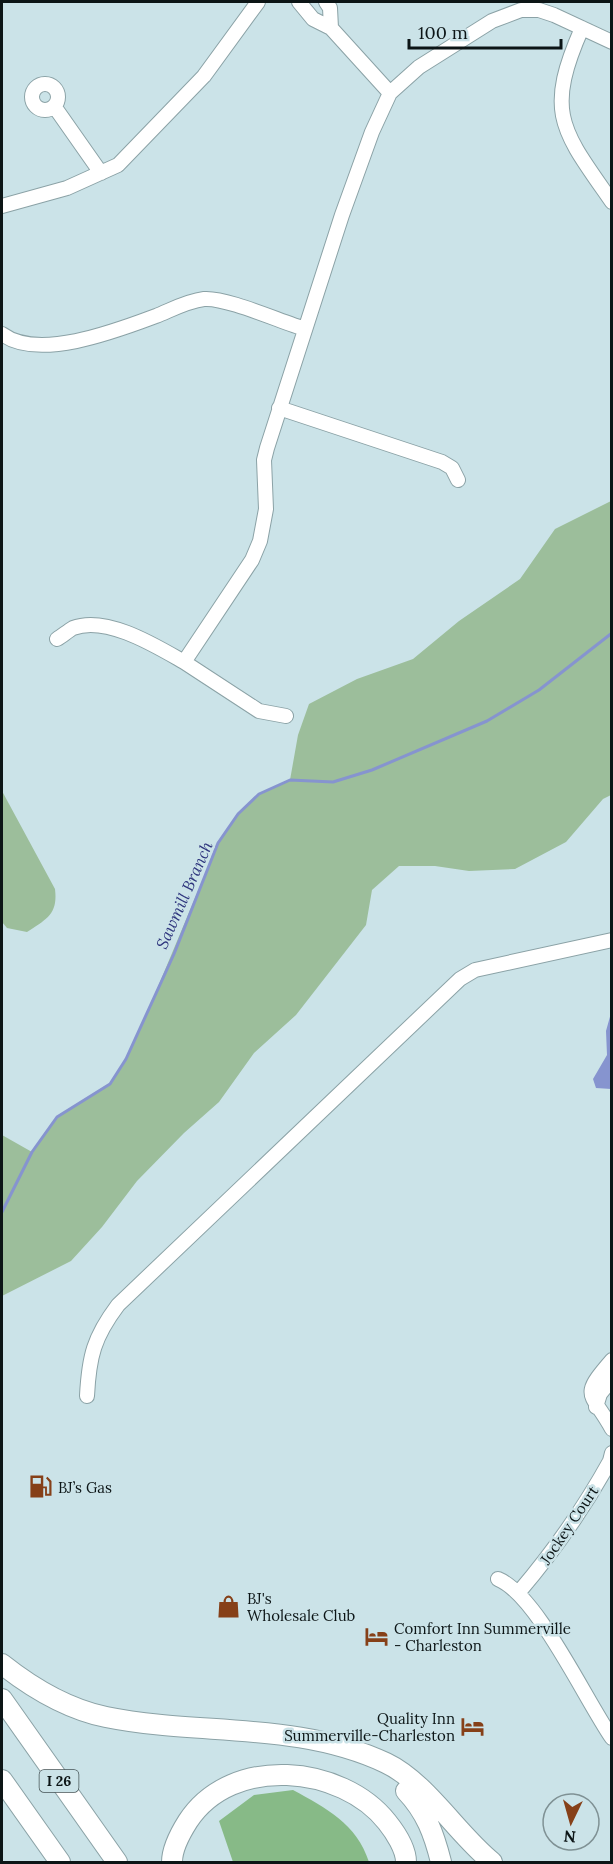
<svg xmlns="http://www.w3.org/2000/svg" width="613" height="1864" font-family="Lora,serif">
<rect width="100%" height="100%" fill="#cbe3e8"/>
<!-- green -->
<path fill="#9cbe9b" d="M611,501V795L603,799L566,842L515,869L469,871L435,866H399L372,890L366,925L296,1015L254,1053L219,1102L184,1133L137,1181L102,1227L71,1261L2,1296V1135L32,1152L57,1117L110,1083L126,1059L147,1013L218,843L238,814L259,794L290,780L298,735L309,704L357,679L413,659L459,621L520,579L555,529Z
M2,791L55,889C58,914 47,919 27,932L7,928L2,922Z"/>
<!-- forest -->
<path fill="#87ba87" d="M293,1790C326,1808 357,1824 369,1862H233L219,1821L254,1795Z"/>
<!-- water -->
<path fill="#8694cf" d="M611,1013V1089L596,1088L593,1079L607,1055L606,1031Z"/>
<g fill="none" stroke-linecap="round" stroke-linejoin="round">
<!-- stream -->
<path stroke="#8694cf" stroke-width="3" d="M2,1212L32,1152L57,1117L110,1084L126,1059L174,954L218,843L238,814L259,794L290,780L333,782L372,770L487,721L539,690L612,633"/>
<defs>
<path id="minor" d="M299,2L313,19L331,28L330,8L326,2
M331,28L390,93
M582,28C544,114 562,130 612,202
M32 97a13 13 0 1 1 26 0a13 13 0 1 1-26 0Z
M54,106L101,173
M2,206L67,188L118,165L204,76L258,2
M2,334C38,361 116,331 156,316C171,310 187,301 204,299C226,297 281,322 305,329
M279,408L442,462L452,468L458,480
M57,639C62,636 68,631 73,628C106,615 156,646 184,662L252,560L260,541L266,509L264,460L267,448L342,215L372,132L390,93L419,67L492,21L521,10H539L554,15L612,42
M184,662L259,711L286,716
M612,1360C579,1398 591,1391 612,1429
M87,1396C89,1356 94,1337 118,1305L460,979L475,970L612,940
M596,1407L600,1394L612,1379
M498,1579C537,1595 585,1699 612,1738
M519,1592C554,1551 584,1508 610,1461L612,1453"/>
<path id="highway" d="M2,1664C31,1687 68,1709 106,1717C200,1736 297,1721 386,1763C426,1782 458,1835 492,1862
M2,1699L117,1862
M2,1780L60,1862
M406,1791C426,1812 434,1834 441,1862
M172,1862C172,1848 181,1832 188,1821C232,1754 342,1765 387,1822C395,1832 406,1849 406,1862"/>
</defs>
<!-- minor casing -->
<use href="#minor" stroke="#8ba2a6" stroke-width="16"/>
<!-- highway casing -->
<use href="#highway" stroke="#8ba2a6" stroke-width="22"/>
<!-- minor -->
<use href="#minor" stroke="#fff" stroke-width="14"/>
<!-- highway -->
<use href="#highway" stroke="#fff" stroke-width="20"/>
</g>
<!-- icons -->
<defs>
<symbol id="fuel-bare" viewBox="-9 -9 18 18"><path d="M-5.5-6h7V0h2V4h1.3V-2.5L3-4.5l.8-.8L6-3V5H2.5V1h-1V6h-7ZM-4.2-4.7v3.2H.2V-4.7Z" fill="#864018" stroke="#cbe3e8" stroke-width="2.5" paint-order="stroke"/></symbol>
<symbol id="shop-bare" viewBox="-9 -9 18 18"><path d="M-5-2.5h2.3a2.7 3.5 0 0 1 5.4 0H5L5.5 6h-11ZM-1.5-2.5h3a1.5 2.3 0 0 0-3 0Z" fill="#864018" stroke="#cbe3e8" stroke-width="2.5" paint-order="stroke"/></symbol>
<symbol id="hotel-bare" viewBox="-9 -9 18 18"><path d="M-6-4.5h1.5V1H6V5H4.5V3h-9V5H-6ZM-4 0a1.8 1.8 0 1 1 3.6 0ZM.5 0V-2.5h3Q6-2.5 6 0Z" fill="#864018" stroke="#cbe3e8" stroke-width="2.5" paint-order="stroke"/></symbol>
</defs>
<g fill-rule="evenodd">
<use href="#fuel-bare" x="24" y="1470" width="33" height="33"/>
<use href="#shop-bare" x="212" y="1590" width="33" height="33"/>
<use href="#hotel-bare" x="360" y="1620" width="33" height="33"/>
<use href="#hotel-bare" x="456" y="1710" width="33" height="33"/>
</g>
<g text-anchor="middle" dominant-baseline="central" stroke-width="5" stroke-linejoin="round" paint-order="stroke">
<!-- shield labels -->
<rect fill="#cbe3e8" stroke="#455355" stroke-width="1.5" x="39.5" y="1770" width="39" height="22" rx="4.5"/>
<g font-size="14" font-weight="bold" fill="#0c1516">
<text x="59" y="1781">I 26</text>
</g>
<!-- poi labels -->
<g font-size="15" fill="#0c1516" stroke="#cbe3e8" text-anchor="start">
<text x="58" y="1487">BJ’s Gas</text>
<text x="247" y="1598">BJ's<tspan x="247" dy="17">Wholesale Club</tspan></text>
<text x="394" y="1628">Comfort Inn Summerville<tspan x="394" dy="17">- Charleston</tspan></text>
<text x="455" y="1718" text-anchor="end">Quality Inn<tspan x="455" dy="17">Summerville-Charleston</tspan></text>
</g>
<!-- street labels -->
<g font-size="15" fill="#0c1516" stroke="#cbe3e8">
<text transform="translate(569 1525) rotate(-56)">Jockey Court</text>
</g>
<!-- water labels -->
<g font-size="16" font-style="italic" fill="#2e357d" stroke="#cbe3e8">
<text transform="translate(184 895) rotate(-66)">Sawmill Branch</text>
</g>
</g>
<!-- border -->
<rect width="613" height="1864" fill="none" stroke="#0c1516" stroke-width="6"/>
<!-- north arrow -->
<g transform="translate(571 1822) rotate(185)"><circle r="28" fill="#cbe3e8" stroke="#7f9194" stroke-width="1.5"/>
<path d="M0-4.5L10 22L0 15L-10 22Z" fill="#864018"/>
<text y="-9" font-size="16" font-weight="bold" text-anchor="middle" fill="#0c1516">N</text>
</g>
<!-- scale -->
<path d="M409 39v9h152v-9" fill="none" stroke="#0c1516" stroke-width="3"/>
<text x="418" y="39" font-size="18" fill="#0c1516" stroke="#cbe3e8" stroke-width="4.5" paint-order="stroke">100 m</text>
</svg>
